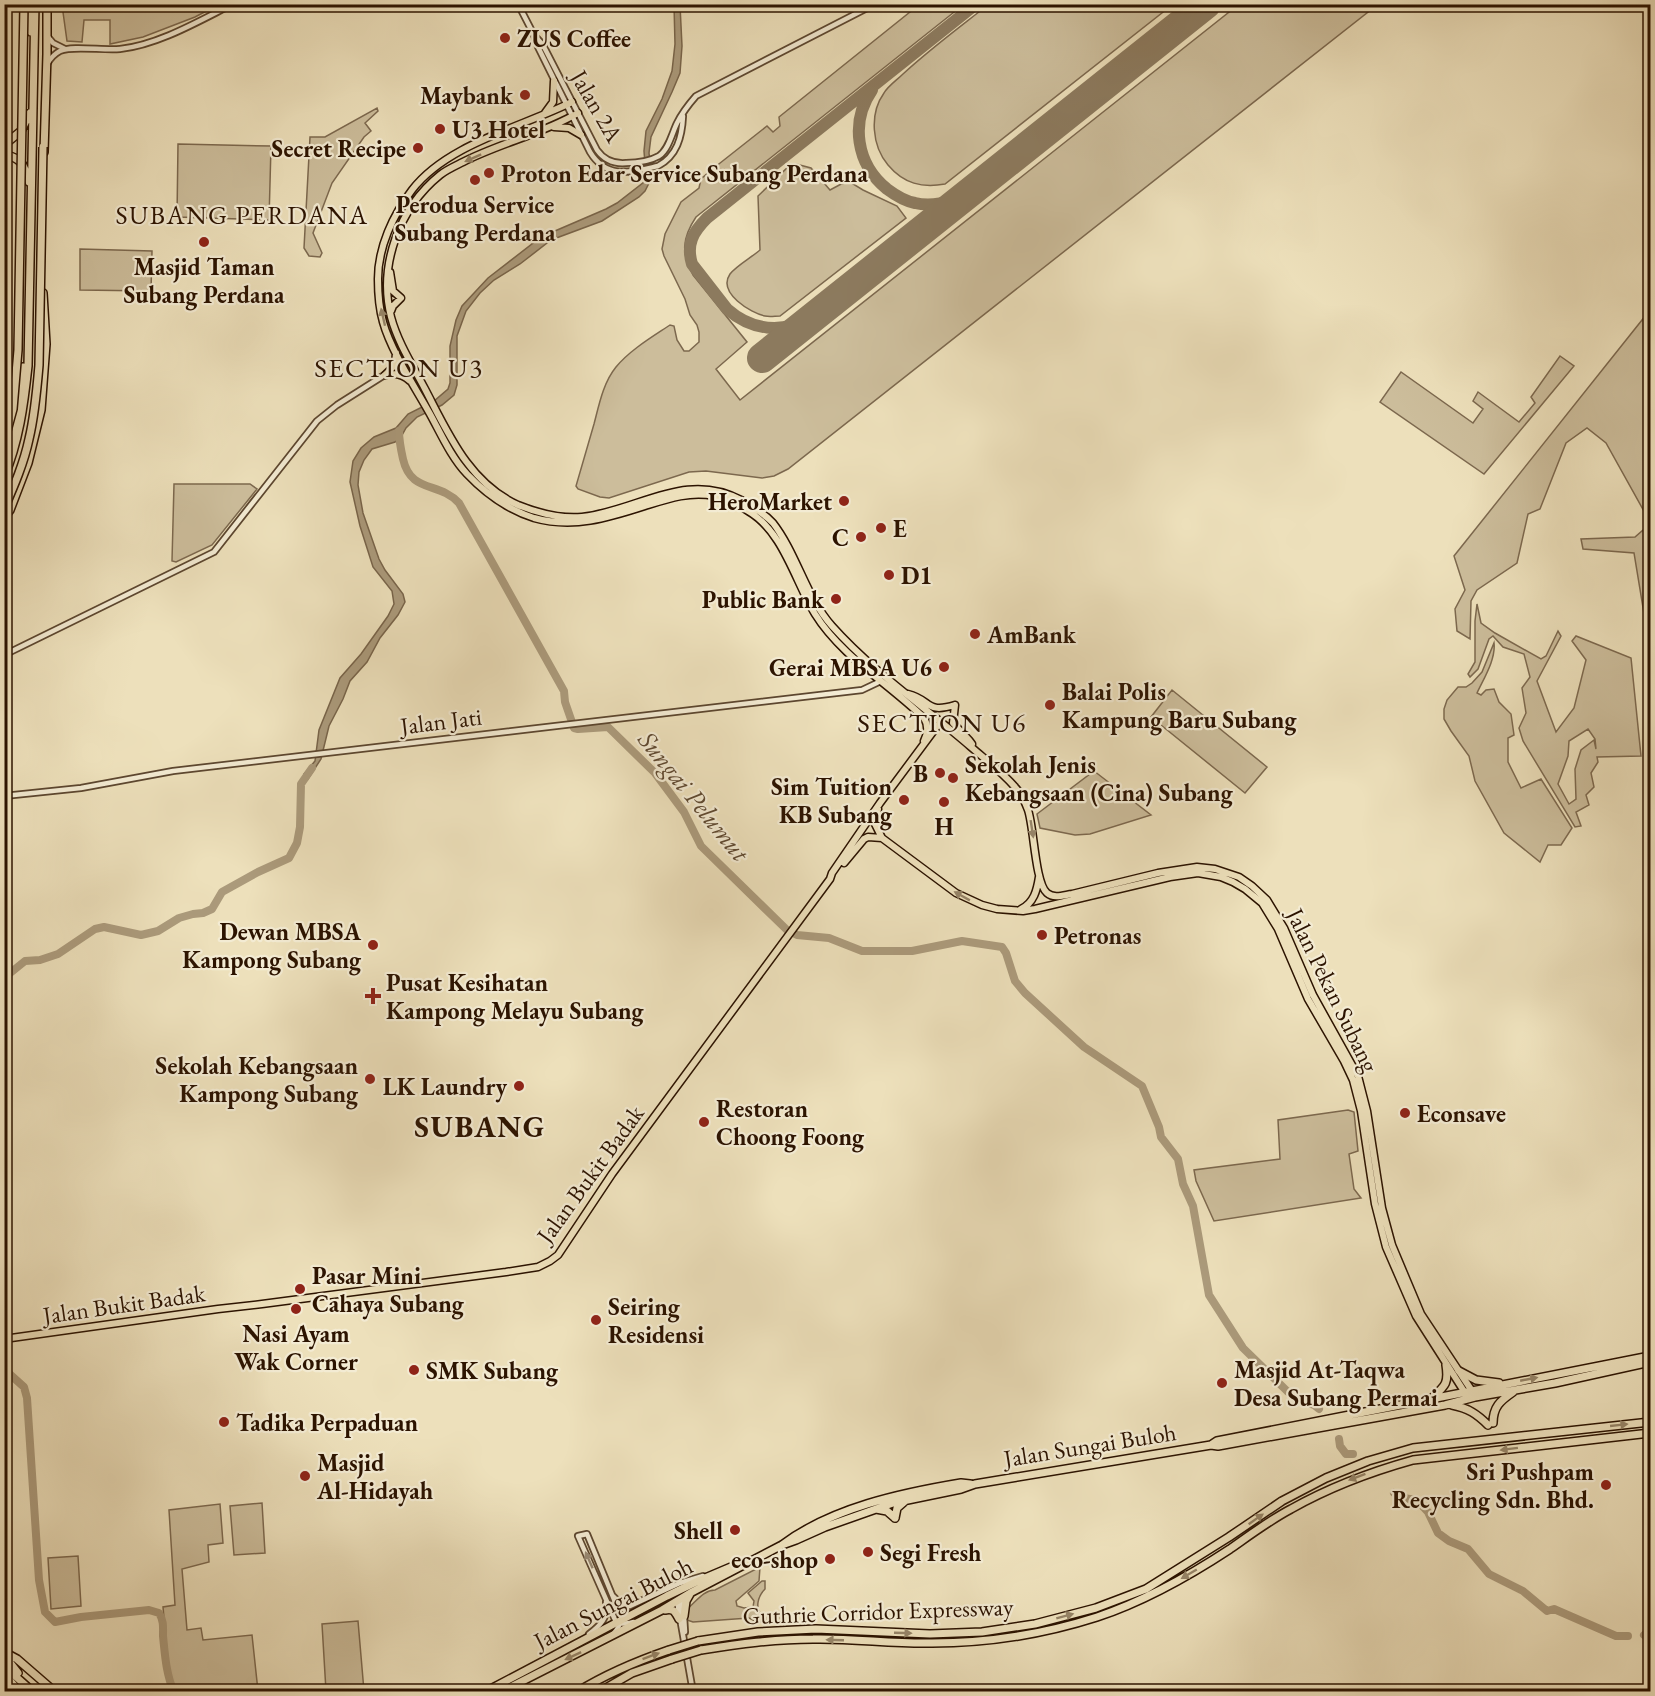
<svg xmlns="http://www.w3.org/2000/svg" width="1655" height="1696" font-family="'EB Garamond',serif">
<rect width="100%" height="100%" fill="#ede0bb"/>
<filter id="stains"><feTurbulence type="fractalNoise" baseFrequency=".00333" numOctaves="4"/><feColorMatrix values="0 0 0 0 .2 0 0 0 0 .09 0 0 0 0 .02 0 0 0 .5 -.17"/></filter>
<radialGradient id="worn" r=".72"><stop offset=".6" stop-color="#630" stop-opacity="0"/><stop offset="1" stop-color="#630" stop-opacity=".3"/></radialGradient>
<!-- green -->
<path fill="#ccbd9b" stroke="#7c684e" stroke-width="1.5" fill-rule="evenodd" d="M920,4L963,5L696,217C682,238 681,254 693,275L747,342L716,369L740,400L1238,5H1377L788,469L774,476L762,478L706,471L689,472L609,498L600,497L578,489L576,486C582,465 588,444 594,424C599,405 603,383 616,367C630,350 652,337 670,325L674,326L677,340L684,351H689L699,342V332L697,325L690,315L685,299L664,256L662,249L665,234L681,202L699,188L701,179L710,171L767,126L773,132L780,126L779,117Z
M989,4L1172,5L945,184C922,188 904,184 888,165C872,146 869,114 884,93C888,86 897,80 903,74C930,49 960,27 989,4Z
M62,5V4L218,5L195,17L143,37L110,44V20H84L82,42L67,41Z
M377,108L378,111L365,123L371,131L364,137L332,183L313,233L322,253L320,257L309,256L304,248L310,137H325Z
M178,144L271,146L269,220L177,217Z
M796,164L811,168L830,190L843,183L850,182L863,190L897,206L906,218L780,316C775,316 770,317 765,316C751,313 717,293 730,274C736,266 752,257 760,250L758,196L788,167Z
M80,249L152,251L151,291L80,290Z
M1650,310V381L1647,386L1650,412V522L1606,443L1587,428L1566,443L1540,509L1528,514L1517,563L1477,590L1471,601L1470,639L1457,631L1455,609L1465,590L1454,556Z
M1560,356L1574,366L1484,474L1380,402L1401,372L1473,423L1483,409L1473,401L1478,392L1519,422L1535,403L1531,397Z
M174,484H250L257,489L212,545L176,562L172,561Z
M1650,524V644H1649L1634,553L1583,549L1581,539L1635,537Z
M1477,604L1481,623L1495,633L1541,659L1546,656L1558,631L1561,636L1537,681L1556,732L1574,708L1586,660L1572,641L1576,636L1631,658L1641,756L1597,757L1598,762L1591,773L1594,787L1586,795L1589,805L1576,812L1581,826L1575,827L1523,741L1519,728L1526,713L1522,688L1530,677L1524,654L1503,647L1493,636L1489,639L1478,669L1470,677L1468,674L1475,662V621ZM1588,729L1595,739L1596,749L1594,740L1581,750L1575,769L1576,799L1569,804L1558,784L1568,756L1569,741Z
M1494,643C1496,659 1484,678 1477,693L1481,695L1486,690L1494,689L1499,702L1511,714L1514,735L1508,738V762L1521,788L1541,779L1572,828L1561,845H1548L1540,862L1504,833L1475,781L1469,756L1451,731L1444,719V709L1447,700L1458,687H1466L1472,683L1482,672Z
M1172,690L1267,767L1245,793L1151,717Z
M1094,771L1151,815L1090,834L1075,835L1040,828L1037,814Z
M1348,1110L1354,1112L1358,1151L1349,1154L1354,1189L1361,1198L1214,1221L1196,1181L1194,1170L1280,1159L1278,1120Z
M262,1503L265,1553L234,1555L230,1506Z
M220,1504L223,1543L208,1545L209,1562L182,1569L187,1630L201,1628L203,1640L252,1635L258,1691H176L169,1674L163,1607L175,1605L169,1510Z
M78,1556L81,1606L51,1609L48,1558Z
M760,1567L759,1581L736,1601L737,1606L744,1608L753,1607L754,1601L748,1593L762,1581H765V1589C758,1596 754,1609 763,1616L782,1614V1621L757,1622L749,1618L693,1622L687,1620V1609C696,1602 703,1590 715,1590Z
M358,1621L364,1691H326L322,1624Z"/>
<!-- water -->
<path fill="#ab9a7b" stroke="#78644a" stroke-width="1.5" d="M674,5H680L682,46L680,73L672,92L651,137L649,153L652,177L645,191L639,197L602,221L551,240L520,264L494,280L480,293L466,311L457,336V385L454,395L442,405L417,417L406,428L401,437L395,442L372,449L364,460L359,472L358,485L363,513L379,559L385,570L403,594L405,602L398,615L380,638L367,662L350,681L343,699L329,726L321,759L308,779L304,774L315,761L319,730L340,678L361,654L388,616L394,604L392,591L373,567L360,526L350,482L353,461L361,448L374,437L396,428L408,414L434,401L448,389L450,383V346L456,320L462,306L488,278L541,237L606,209L617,203L644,182L646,177L644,151L646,131L662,99L672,71L675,44Z"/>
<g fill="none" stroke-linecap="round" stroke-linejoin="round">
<!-- river -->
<path stroke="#ab9a7b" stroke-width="8" d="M399,431C399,441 401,450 403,459C411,494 439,481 459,503L564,691L565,702L574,728L578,729L608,727L655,773L684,812L701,846L787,930L797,935L829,938L862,951H912L962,941L1002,947L1006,953L1015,981L1025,993L1084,1047L1142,1086L1159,1127L1161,1137L1178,1159L1183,1184L1193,1206L1209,1295L1243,1348L1287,1391L1300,1401L1314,1405L1319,1409
M4,978L25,961L40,960L58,954L95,929L104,927L141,935L158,931L179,918L193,914L203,913L212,909L222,892L258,872L289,858L297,843L300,827L301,784L312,768
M4,1369L24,1387L27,1398L39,1580L45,1612L55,1622L81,1617L149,1610L159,1613C164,1621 163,1627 163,1636C165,1655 166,1674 174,1692
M1339,1439L1340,1446L1346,1454H1353
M1394,1493L1403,1498L1417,1500L1428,1512L1438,1533L1449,1541L1468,1549L1489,1574L1523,1591L1547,1611L1554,1609L1616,1636H1628
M1644,1635L1650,1640"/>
<!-- taxiway -->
<path stroke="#8c7a5e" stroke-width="12" d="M872,90C850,122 856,164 887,189C895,195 904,201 915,203C932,207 948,202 964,197
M811,319C781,333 752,331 727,309L692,264C686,244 693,232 707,218L976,4"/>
<!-- runway -->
<path stroke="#8c7a5e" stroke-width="30" d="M762,358L1206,4"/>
<defs>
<path id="minor" d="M518,4L534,35L538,47L590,152C607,180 631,172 658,166C677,156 682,137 683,116
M534,35L543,45L597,150C604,160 614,164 626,163C636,163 650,161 659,156C669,149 672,133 677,123C682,113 689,104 696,96L875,4
M48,37L53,43L65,49
M47,64C50,59 54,54 60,51C72,45 105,51 120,49C158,45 199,21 233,4
M4,655L214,552L317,421L337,405L386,374
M4,796L81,788L173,771L862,690L881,681
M613,1596L620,1603L630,1606L680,1583L703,1576
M680,1599L684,1616L685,1632
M677,1601L693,1692
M614,1633C618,1629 620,1624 622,1619L587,1534L578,1536L616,1622C622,1624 628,1624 634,1622
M589,1634C601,1625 608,1618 606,1602"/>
<path id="major" d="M572,102C522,127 447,144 412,190C393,215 378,247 378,279C378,294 379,308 383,322C391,351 415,387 430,414C441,434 451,457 467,474C485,493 509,510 534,518C573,529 608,518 645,506C667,499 690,491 714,496C726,498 738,504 748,511C783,531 795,581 815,614C841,656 889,684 924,718C929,726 928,733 924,741
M545,113L553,102L554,81
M578,113C542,134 500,143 463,162C455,166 446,170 440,175C399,208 378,266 391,317C398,343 413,366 425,389C448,433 469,483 518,505C538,513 560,519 582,517C638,511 685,470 741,500C753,507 764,513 773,523C797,554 806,597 832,626C873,672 925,707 971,747C986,760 1002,772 1015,787C1021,793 1025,802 1028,810C1034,827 1035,883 1047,893C1054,899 1064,895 1072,894L1158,873L1197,867L1215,869L1239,877L1252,886L1267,900L1284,928L1313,995L1358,1076L1367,1111L1382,1208L1392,1245L1421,1314L1474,1394
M554,127L569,128L581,135
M390,272L393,291L401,298L393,306L391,311
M385,375C394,373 403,374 410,381
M385,375L395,365L396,353
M908,694C932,700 925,714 955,705
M955,705L953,723L969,740L972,744
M878,809L875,824L882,838L956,893L982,905L997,909L1023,911L1035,909L1170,877L1198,873L1221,877L1233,882L1245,889L1262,903L1278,929L1308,999L1344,1061L1353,1080L1361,1111L1375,1204L1386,1247L1416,1316L1467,1396
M844,863L864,839L868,837L882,838
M1021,909C1034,903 1037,890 1039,877
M4,1339L218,1309L262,1304L506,1272L538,1267L550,1261L558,1255L612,1174L830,879L832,873L880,803L941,721"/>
<path id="highway" d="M28,4L31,32
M47,56V4
M4,145L21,131L30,113
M44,152L47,54
M4,154C23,159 24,165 29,182
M4,465L14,431L23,367
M4,477C19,442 24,404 28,366L35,4
M4,518L10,510L28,463L41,410L46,344L43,293
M1459,1371L1476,1380L1499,1383
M1431,1399C1445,1386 1449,1384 1446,1365
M1452,1405C1468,1408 1477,1414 1488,1425
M1493,1423C1493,1407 1500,1401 1513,1392
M1211,1445L1217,1441L1650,1356
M876,1509L887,1511L895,1518
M895,1518L897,1508L905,1501
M782,1545L796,1540L825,1527L893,1503L961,1489L975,1484L1211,1445L1218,1446L1445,1405L1475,1397L1555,1383L1650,1362
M665,1610C674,1608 675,1612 679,1619
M684,1616L686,1601L690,1594
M698,1641L758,1632L816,1629L930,1634L982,1632L1035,1624L1096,1608L1146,1589L1229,1537L1282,1501L1326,1478L1368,1461L1413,1448L1650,1422
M701,1650C739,1644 774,1639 813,1639C853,1638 892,1644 932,1643C988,1643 1044,1634 1097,1617C1145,1601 1189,1576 1230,1549C1250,1535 1270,1520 1291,1509C1330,1487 1370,1472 1413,1460L1650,1433
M4,1652L17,1659L55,1692
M4,1655L18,1673
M4,1666L33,1692
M4,1674L20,1692
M4,1683L10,1692
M485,1692L667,1596L698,1581L731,1567
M501,1692L662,1610L692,1592L782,1545C831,1508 901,1493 961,1483L970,1484
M577,1692C606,1674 637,1661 669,1650
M599,1692L632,1673L672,1659"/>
</defs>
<!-- minor casing -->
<use href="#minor" stroke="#5c462f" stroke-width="8"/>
<!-- major casing -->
<use href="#major" stroke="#2c1300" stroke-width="9"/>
<!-- highway casing -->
<use href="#highway" stroke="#2c1300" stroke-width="10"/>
<!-- minor -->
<use href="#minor" stroke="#f3ebd3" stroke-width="4.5"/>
<!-- major -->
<use href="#major" stroke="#ede0bb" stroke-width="6"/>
<!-- highway -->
<use href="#highway" stroke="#ede0bb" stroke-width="7"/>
<defs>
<path id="highway-bridge" d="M4,442L13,409L18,350L24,4
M4,509C14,486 24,463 29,439C35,414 37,389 39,365L43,147
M669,1650L698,1641
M672,1659L701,1650"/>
</defs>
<!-- highway-bridge casing -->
<use href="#highway-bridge" stroke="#2c1300" stroke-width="10" stroke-linecap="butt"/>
<!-- highway-bridge -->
<use href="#highway-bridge" stroke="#ede0bb" stroke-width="7"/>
</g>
<!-- one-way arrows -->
<defs><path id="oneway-solid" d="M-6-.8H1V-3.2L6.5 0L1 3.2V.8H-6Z" transform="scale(1.5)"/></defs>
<g fill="#968467">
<use href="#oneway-solid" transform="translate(473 158) rotate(156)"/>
<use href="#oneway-solid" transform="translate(383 317) rotate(-103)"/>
<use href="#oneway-solid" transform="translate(1032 829) rotate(81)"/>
<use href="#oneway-solid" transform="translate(962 896) rotate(-151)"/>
<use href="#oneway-solid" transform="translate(1529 1379) rotate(-11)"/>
<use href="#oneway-solid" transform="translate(1619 1425) rotate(-6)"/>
<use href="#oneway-solid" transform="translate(1509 1449) rotate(173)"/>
<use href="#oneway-solid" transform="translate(1357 1477) rotate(159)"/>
<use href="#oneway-solid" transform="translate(1256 1519) rotate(-35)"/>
<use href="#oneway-solid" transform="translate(1189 1574) rotate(150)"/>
<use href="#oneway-solid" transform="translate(1065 1616) rotate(-15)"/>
<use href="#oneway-solid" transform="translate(903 1633) rotate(2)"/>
<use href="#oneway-solid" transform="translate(835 1640) rotate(-178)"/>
<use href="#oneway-solid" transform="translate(573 1656) rotate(155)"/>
<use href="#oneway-solid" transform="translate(651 1656) rotate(-20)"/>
</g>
<use fill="#998a74" href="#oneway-solid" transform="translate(589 1560) rotate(-114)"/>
<!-- markers -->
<g fill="#8f2418" stroke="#f3ebd3" stroke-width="2">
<circle cx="505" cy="38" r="6"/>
<circle cx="525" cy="95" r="6"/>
<circle cx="440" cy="129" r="6"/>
<circle cx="418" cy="148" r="6"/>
<circle cx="489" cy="173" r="6"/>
<circle cx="475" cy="180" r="6"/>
<circle cx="204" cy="242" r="6"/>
<circle cx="844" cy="501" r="6"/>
<circle cx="881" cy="528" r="6"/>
<circle cx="861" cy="537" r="6"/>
<circle cx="889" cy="575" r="6"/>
<circle cx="836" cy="599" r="6"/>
<circle cx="975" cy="634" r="6"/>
<circle cx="944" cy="667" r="6"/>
<circle cx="1050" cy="705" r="6"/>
<circle cx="940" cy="773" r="6"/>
<circle cx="953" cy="778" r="6"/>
<circle cx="904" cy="800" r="6"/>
<circle cx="944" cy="802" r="6"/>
<circle cx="1042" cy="935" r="6"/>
<circle cx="373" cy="945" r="6"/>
<path d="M370 987h6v6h6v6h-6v6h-6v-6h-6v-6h6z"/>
<circle cx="370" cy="1079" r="6"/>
<circle cx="519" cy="1086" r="6"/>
<circle cx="1405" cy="1113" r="6"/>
<circle cx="704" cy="1122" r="6"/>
<circle cx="300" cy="1289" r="6"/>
<circle cx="296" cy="1309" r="6"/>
<circle cx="596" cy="1320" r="6"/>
<circle cx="414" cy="1370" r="6"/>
<circle cx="1222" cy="1383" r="6"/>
<circle cx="224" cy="1422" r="6"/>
<circle cx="305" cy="1476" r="6"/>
<circle cx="1606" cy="1485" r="6"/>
<circle cx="735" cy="1530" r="6"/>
<circle cx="868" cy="1552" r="6"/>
<circle cx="830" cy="1559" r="6"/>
</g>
<g text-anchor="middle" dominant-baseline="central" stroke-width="4.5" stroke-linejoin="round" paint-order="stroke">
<!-- poi labels -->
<g font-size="24" font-weight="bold" fill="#2c1300" stroke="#f3ebd3" text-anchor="start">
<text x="517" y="38">ZUS Coffee</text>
<text x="513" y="95" text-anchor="end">Maybank</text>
<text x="452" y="129">U3 Hotel</text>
<text x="406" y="148" text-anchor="end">Secret Recipe</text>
<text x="501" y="173">Proton Edar Service Subang Perdana</text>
<text x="475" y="204" text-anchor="middle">Perodua Service<tspan x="475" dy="28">Subang Perdana</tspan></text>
<text x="204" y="266" text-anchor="middle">Masjid Taman<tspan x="204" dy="28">Subang Perdana</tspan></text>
<text x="832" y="501" text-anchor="end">HeroMarket</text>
<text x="893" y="528">E</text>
<text x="849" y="537" text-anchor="end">C</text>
<text x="901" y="575">D1</text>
<text x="824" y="599" text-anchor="end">Public Bank</text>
<text x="987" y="634">AmBank</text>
<text x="932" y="667" text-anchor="end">Gerai MBSA U6</text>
<text x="1062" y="691">Balai Polis<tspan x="1062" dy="28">Kampung Baru Subang</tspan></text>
<text x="965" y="764">Sekolah Jenis<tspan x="965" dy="28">Kebangsaan (Cina) Subang</tspan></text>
<text x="928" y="773" text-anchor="end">B</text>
<text x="892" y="786" text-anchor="end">Sim Tuition<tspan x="892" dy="28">KB Subang</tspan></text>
<text x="944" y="826" text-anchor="middle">H</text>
<text x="361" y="931" text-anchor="end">Dewan MBSA<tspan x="361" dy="28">Kampong Subang</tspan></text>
<text x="1054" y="935">Petronas</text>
<text x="386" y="982">Pusat Kesihatan<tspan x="386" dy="28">Kampong Melayu Subang</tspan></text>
<text x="358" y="1065" text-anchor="end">Sekolah Kebangsaan<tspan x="358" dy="28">Kampong Subang</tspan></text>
<text x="507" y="1086" text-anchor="end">LK Laundry</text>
<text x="716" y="1108">Restoran<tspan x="716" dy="28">Choong Foong</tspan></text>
<text x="1417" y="1113">Econsave</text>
<text x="312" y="1275">Pasar Mini<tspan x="312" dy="28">Cahaya Subang</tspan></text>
<text x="608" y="1306">Seiring<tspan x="608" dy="28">Residensi</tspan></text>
<text x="296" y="1333" text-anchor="middle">Nasi Ayam<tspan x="296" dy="28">Wak Corner</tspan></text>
<text x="1234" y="1369">Masjid At-Taqwa<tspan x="1234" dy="28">Desa Subang Permai</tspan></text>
<text x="426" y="1370">SMK Subang</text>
<text x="236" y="1422">Tadika Perpaduan</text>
<text x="317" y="1462">Masjid<tspan x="317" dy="28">Al-Hidayah</tspan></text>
<text x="1594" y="1471" text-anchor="end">Sri Pushpam<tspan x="1594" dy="28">Recycling Sdn. Bhd.</tspan></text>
<text x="723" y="1530" text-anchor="end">Shell</text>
<text x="880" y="1552">Segi Fresh</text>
<text x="818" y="1559" text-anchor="end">eco-shop</text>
</g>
<!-- street labels -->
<g font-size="24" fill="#2c1300" stroke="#f3ebd3">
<text transform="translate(597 106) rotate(60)">Jalan 2A</text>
<text transform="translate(441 721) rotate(-7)">Jalan Jati</text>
<text transform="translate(1333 990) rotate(64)">Jalan Pekan Subang</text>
<text transform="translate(590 1174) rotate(-54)">Jalan Bukit Badak</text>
<text transform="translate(124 1304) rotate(-8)">Jalan Bukit Badak</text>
<text transform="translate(1090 1445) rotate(-9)">Jalan Sungai Buloh</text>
<text transform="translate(613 1603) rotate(-27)">Jalan Sungai Buloh</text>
<text transform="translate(878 1611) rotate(-2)">Guthrie Corridor Expressway</text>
</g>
<!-- neighbourhood labels -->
<g font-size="26" letter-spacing="1.5" fill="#2c1300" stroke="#f3ebd3">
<text x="242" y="215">SUBANG PERDANA</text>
</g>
<!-- water labels -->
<g font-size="26" font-style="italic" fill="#5f4931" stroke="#f3ebd3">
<text transform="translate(694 796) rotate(51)">Sungai Pelumut</text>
</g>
<!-- quarter labels -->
<g font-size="27" letter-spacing="1.5" fill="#2c1300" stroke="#f3ebd3">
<text x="399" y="367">SECTION U3</text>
<text x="942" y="722">SECTION U6</text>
</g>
<!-- district labels -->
<g font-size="30" font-weight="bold" letter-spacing="1.5" fill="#2c1300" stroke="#f3ebd3">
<text x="480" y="1126">SUBANG</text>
</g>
</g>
<!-- margin -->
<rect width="1655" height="1696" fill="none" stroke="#ede0bb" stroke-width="24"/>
<rect x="6" y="6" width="1643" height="1684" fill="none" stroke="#2c1300" stroke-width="3"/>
<rect x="12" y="12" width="1631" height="1672" fill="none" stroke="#2c1300" stroke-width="1.5"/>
<rect width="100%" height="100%" filter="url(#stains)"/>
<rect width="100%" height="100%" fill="url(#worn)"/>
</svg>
